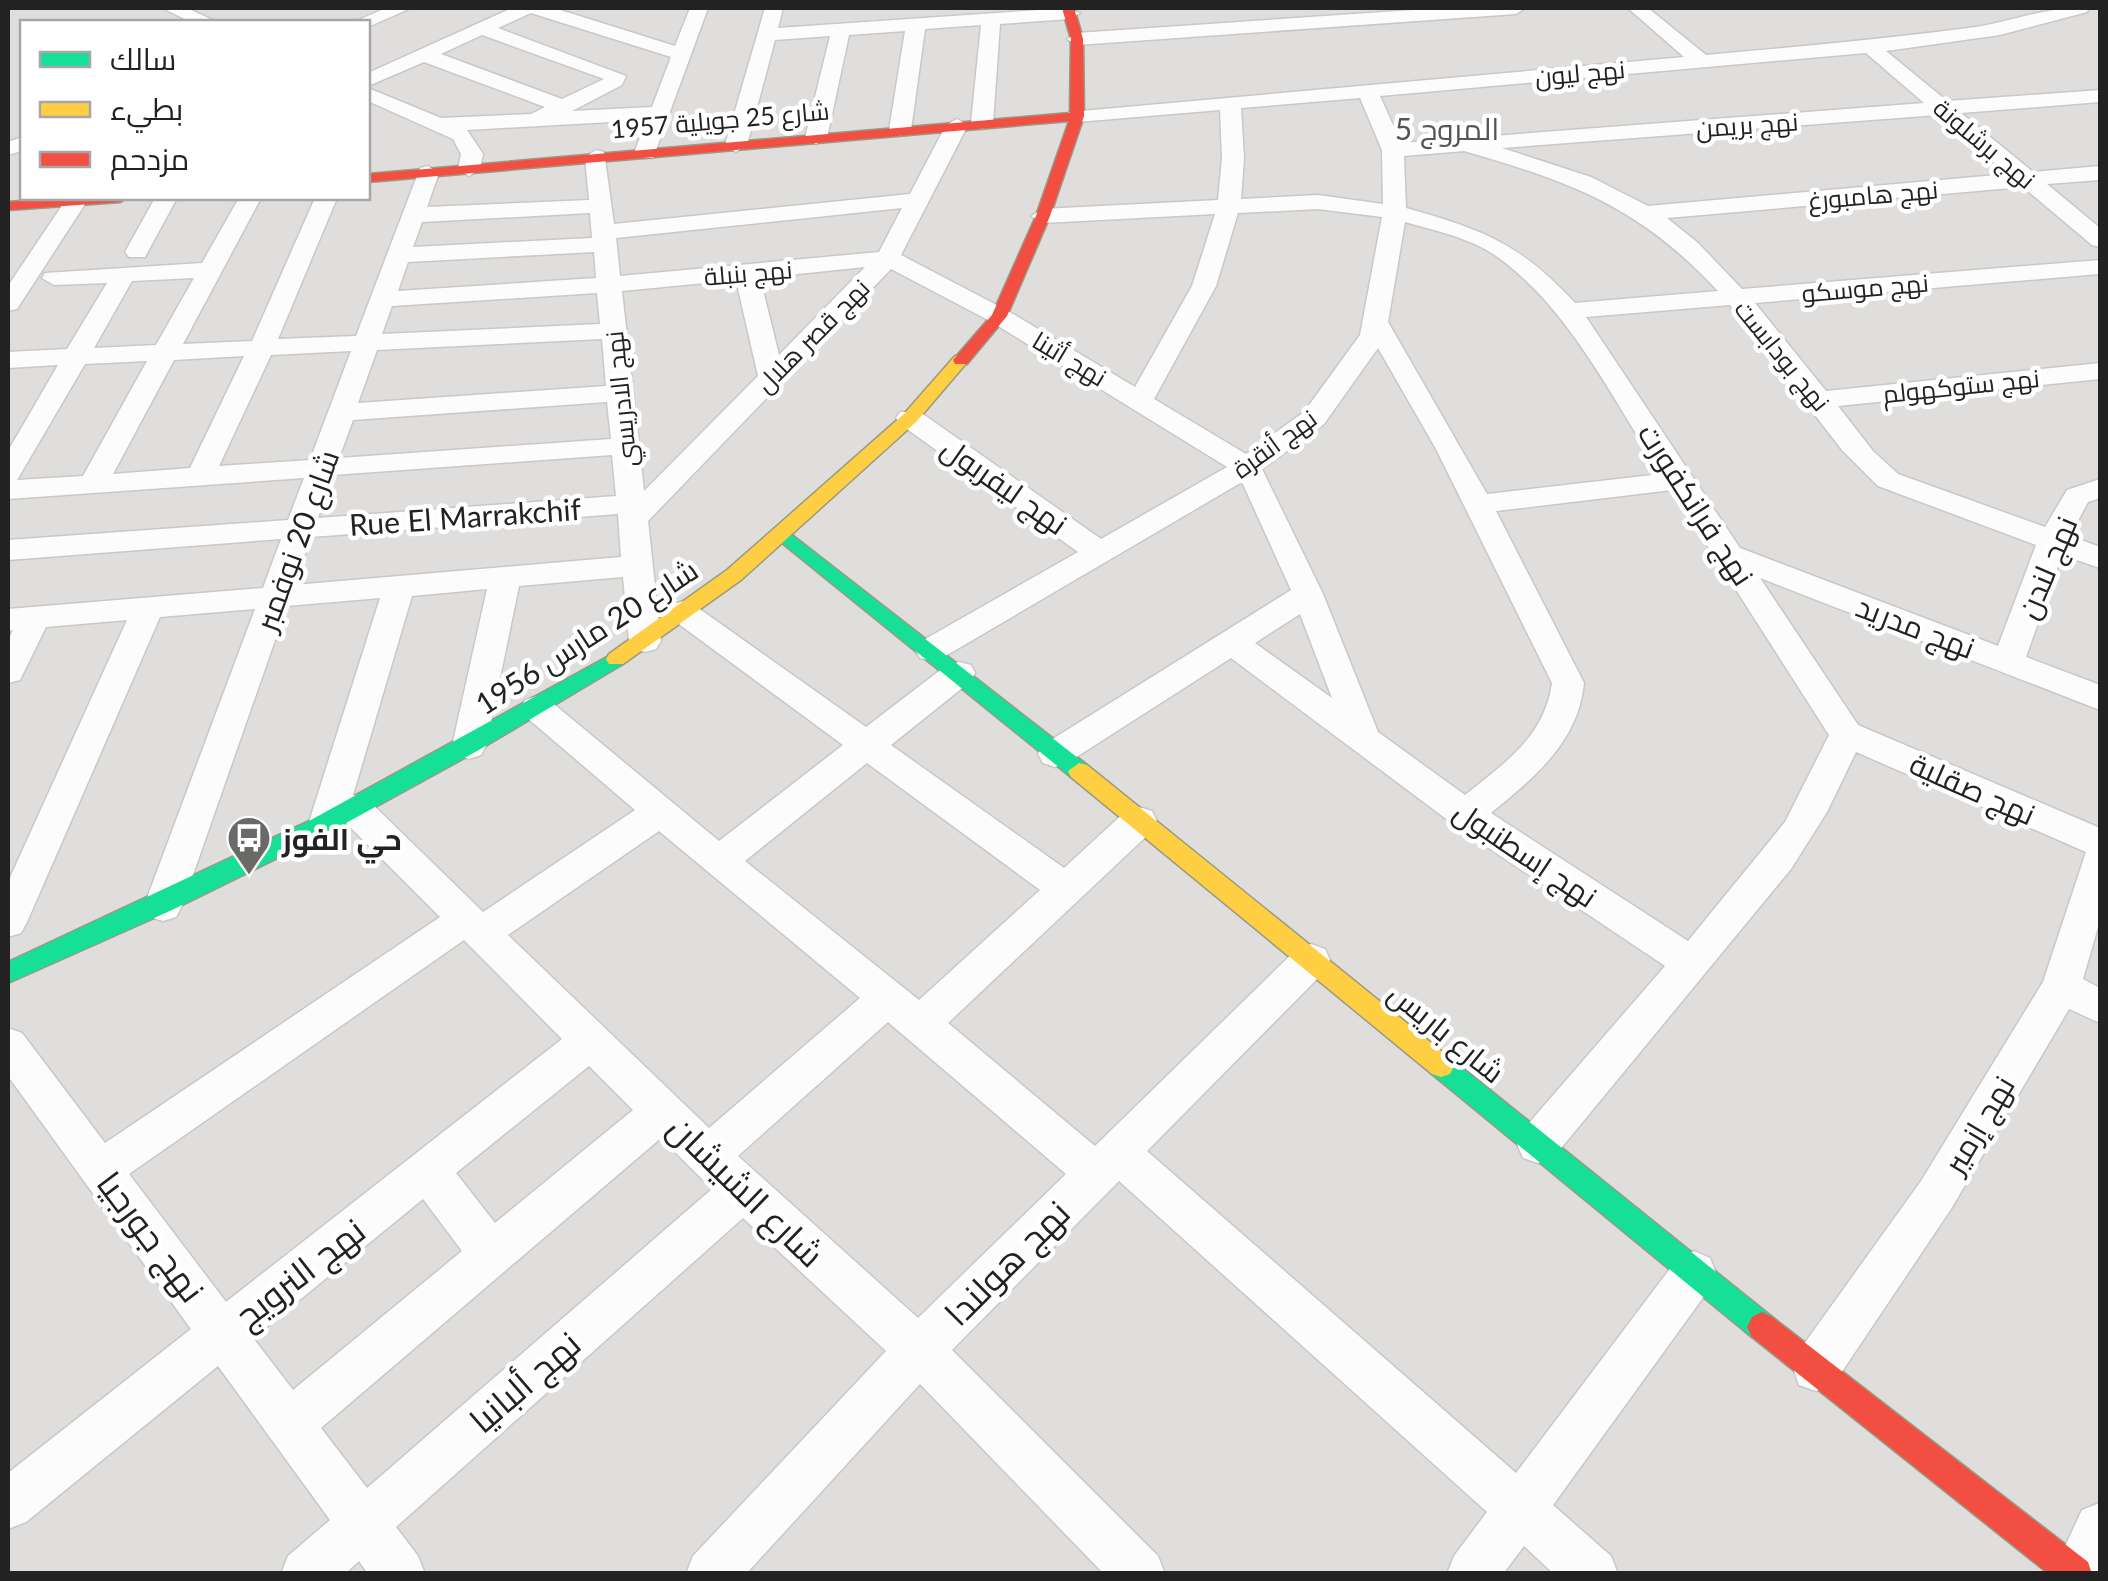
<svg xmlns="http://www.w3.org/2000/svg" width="2108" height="1581" font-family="Lato,Cairo,sans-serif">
<rect width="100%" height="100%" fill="#f0eeeb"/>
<!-- residential -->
<path fill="#dfdedc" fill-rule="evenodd" d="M8,8H2100V1573H8ZM22,22H368V198H22Z"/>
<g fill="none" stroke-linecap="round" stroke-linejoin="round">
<defs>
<path id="street" d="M162,8H187L217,22H191Z
M386,8H411L368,27V22H354Z
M512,8H554L675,46L690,8H708L653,158H637L634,153L647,120L467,130L483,154L480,169L469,176L458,169L461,154L453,139L368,101V88L441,118L531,114L545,107L424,62L368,86V73ZM531,13L671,57L652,107L572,111L622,85L626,76L498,28ZM482,35L604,79L562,99L441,54Z
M765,8H783L778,28L1067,8L1080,13L1070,19L1000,24L993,123L982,129L971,123L981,25L925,29L911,130L900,136L889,130L905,31L849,35L827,138L816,144L805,138L830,36L775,40L747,145L736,152L725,145Z
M1442,8H1525L1516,14L1077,45L1067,39L1077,33Z
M1628,8H1648L1706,55C1796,47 1886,39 1976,27C2014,21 2051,5 2089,8L2087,12L2000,35L1886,51L1947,101L2100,90V102L1961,113L2033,172L2100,166V180L2047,184L2100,228V247L2092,245L2023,187L1667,218L1698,243L1742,289L2100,260V274L1755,303L1826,391L2100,363V379L1838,406L1873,451L1898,474L2045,527L2067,490L2100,479V498L2088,502L2070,536L2100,547V568L2062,555L2026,657L2100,685V710L1760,578L1858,725L2100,828V920L2083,979L2100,988V1023L2069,1009L1951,1209L1833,1385L1816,1391L1799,1385L1793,1368L1799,1351L1921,1181L2043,982L2086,852L1856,752L1827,812L1791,869L1553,1158L1538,1163L1523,1158L1517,1144L1523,1130L1665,966L1453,824L1231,658L1067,763L1055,767L1043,763L1038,754L1043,745L1291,590L1242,482L942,658L931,661L920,658L915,650L920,642L1078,552L900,424L896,418L900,412H920L1101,539L1227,467L990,321L891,269L648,521L661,641L656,649L645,652L634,649L629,641L623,577L519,586L486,746L481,755L469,759L457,755L452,746L487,589L412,596L353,795L366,798L483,912L635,810L525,716L520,708L525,700L537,696L549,700L719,841L843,745L672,619L667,612L672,605L683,601L694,605L866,727L947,665L959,662L971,665L975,673L971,681L891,745L1064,868L1126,811L1139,807L1152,811L1157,821L1152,831L948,1023L1095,1146L1297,949L1311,944L1325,949L1330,960L1325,971L1147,1151L1516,1473L1678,1258L1694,1251L1710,1258L1716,1273L1710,1288L1553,1505L1611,1556L1618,1574H1554L1524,1546L1503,1574H1447L1454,1556L1487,1512L1119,1181L952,1350L1158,1556L1165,1574H1104L920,1384L746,1574H686L693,1556L886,1351L743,1218L396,1527L418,1556L425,1574H368L359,1561L345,1574H281L288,1556L330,1520L218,1366L26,1522L8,1529V1473L191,1329L8,1076V1028L22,1033L105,1143L440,917L345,822L340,832L327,836L314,832L309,822L380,598L287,606L182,906L176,917L163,921L150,917L144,906L255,609L160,617L27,922L21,933L8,937V882L127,620L46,627L20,680L8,683V641L13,630L8,631V609L263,588L281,539L8,560V540L288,520L304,478L8,499V451L58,365L8,368V352L67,349L107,283L54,285L42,278L45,273L202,263L239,198H261L183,344L252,341L315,198H337L278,339L356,336L420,168L428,166L439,173L427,207L589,200L585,157L596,150L604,152L614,224L910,194L946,125L957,119L968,125L901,255L1008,311L1135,387L1192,286L1215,214L1043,223L1031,216L1043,209L1218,200L1222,158L1220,110L1077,122L1070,120L1066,116L1070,112L1684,57ZM1866,53L1924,103L1401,143L1380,96ZM1360,98L1382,150L1383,204L1318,195L1241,199L1244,158L1241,108ZM1938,115L2008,174L1648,206L1591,177L1502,148ZM1464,151C1572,182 1640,207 1718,291L1575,303C1519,243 1484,230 1406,208L1404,156ZM902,208L879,252L620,276L616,238ZM1318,209L1382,217L1360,335L1304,412L1246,454L1154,399L1216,286L1238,213ZM590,213L592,238L413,247L422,222ZM1405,222C1436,231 1472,238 1499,258C1571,311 1613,400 1661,474L1487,494L1388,322ZM594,252L596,278L398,291L408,262ZM865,267L779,355L760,278ZM194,278L156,345L94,348L132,281ZM736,280L758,376L644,491L622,291ZM597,293L600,324L382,334L392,306ZM1730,305L1842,450L1878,486L2036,545L1998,646L1740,548L1586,317ZM602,339L606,386L358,403L377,350ZM1378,348L1436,449L1552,683C1545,736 1505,763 1465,795L1378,732L1323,594L1262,469L1324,424ZM351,351L310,460L219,466L271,355ZM244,356L190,468L113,474L174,360ZM147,361L83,476L17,480L85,364ZM607,402L611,439L339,458L353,420ZM612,455L616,496L318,518L333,475ZM1672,490L1829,735L1785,822L1688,941L1491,813C1535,777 1578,742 1584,683L1496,511ZM618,514L621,557L294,585L311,537ZM1300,614L1332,698L1255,643ZM867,763L1040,890L919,1000L745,861ZM659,831L860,998L709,1128L508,935ZM464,940L562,1039L226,1302L129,1174ZM888,1022L1066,1174L918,1318L738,1156ZM589,1066L633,1110L495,1223L456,1173ZM661,1138L712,1189L367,1488L321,1428ZM423,1199L462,1251L293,1390L253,1338Z
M22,137V151L8,155V142Z
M67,198H85L87,201L17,309L8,311V286Z
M155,198H177L145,257H129L125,252Z
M2100,1503V1574H2052L2082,1510Z"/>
<path id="fast" d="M783,528L1087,765L1090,771L1087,777H1071L776,538L773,534Z
M616,652L626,659L623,664L477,751L326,834L172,910L8,983V962L309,821Z
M1441,1055L1450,1058L1772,1317L1777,1327L1772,1337L1762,1342L1752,1337L1432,1074L1428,1066L1432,1058Z"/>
<path id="slow" d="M961,355L969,360L916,422L741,580L623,664H609L606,659L609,654L727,570L904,414L955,356Z
M1079,763L1087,765L1450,1058L1454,1066L1450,1074L1441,1077L1432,1074L1071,777L1068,771Z"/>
<path id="jam" d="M1062,8H1074L1083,39L1084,116L1050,216L1007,316L967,364H955L953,360L992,315L1036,216L1069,121L368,182V174L1070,113L1071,39Z
M65,198H127L120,202L8,210V202Z
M1762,1312L1772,1317L2088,1562L2092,1574H2049L1752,1337L1747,1327L1752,1317Z"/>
</defs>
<!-- street casing -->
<use href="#street" stroke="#c9c8c7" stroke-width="3"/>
<!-- fast casing -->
<use href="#fast" stroke="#999a82" stroke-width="3"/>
<!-- slow casing -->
<use href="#slow" stroke="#999a82" stroke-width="3"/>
<!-- jam casing -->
<use href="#jam" stroke="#999a82" stroke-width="3"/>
<!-- street -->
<use href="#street" fill="#fdfcfc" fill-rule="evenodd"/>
<!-- fast -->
<use href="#fast" fill="#16e098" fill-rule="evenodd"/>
<!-- slow -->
<use href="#slow" fill="#ffcf43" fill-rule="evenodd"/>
<!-- jam -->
<use href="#jam" fill="#f24e42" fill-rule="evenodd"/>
</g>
<!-- icons -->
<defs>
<symbol id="bus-pin" viewBox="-11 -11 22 30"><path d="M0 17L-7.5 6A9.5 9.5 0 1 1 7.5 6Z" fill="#6a6968" stroke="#fff"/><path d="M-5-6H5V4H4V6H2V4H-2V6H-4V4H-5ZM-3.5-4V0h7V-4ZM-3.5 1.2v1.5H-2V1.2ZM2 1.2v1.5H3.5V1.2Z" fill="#fff"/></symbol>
</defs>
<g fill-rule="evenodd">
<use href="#bus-pin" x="224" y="813" width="50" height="68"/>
</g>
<g text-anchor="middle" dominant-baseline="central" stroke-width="9" stroke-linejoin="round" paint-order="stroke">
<!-- far-street labels -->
<g font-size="25" fill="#222" stroke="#fff">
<text transform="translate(1580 72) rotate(-5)">نهج ليون</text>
<text transform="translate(720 119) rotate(-5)">شارع 25 جويلية 1957</text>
<text transform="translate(1747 124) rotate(-4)">نهج بريمن</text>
<text transform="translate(1985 143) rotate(40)">نهج برشلونة</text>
<text transform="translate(1873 194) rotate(-5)">نهج هامبورغ</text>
<text transform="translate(748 272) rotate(-5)">نهج بنبلة</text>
<text transform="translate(1865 287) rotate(-5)">نهج موسكو</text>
<text transform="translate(812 335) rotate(-45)">نهج قصر هلال</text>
<text transform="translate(1783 355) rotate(51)">نهج بودابست</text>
<text transform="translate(1070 358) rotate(31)">نهج أثينا</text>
<text transform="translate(1961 385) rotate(-6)">نهج ستوكهولم</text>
<text transform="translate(620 399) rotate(-96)">نهج الادريسي</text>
<text transform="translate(1274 443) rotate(-36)">نهج أنقرة</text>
</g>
<!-- far-quarter labels -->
<g font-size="30" fill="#555" stroke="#fff">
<text x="1447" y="128">المروج 5</text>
</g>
<!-- street labels -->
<g font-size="30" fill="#222" stroke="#fff">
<text transform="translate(1005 485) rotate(35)">نهج ليفربول</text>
<text transform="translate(1697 504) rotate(57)">نهج فرانكفورت</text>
<text transform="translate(465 516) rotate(-4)">Rue El Marrakchif</text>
<text transform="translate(296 540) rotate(-70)">شارع 20 نوفمبر</text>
<text transform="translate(2046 567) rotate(-67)">نهج لندن</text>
<text transform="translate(1916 626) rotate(21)">نهج مدريد</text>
<text transform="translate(586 636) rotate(-33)">شارع 20 مارس 1956</text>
<text transform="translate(1973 788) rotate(24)">نهج صقلية</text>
<text transform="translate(1526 853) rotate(34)">نهج إسطنبول</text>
<text transform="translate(1447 1032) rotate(39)">شارع باريس</text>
<text transform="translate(1978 1124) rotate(-59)">نهج إزمير</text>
</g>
<!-- poi labels -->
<g font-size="30" font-weight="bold" fill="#222" stroke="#fff" text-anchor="start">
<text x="282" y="838">حي الفوز</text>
</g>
<!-- near-street labels -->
<g font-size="35" fill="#222" stroke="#fff">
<text transform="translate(747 1190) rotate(44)">شارع الشيشان</text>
<text transform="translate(152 1236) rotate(53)">نهج جورجيا</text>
<text transform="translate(1006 1262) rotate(-45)">نهج هولندا</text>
<text transform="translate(299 1272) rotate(-38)">نهج النرويج</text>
<text transform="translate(524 1381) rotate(-41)">نهج ألبانيا</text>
</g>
</g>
<!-- border -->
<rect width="2108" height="1581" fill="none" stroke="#222222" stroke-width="20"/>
<!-- legend -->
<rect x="20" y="20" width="350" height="180" fill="#ffffff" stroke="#a7a7a7" stroke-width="2.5"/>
<rect x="40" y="52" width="50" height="15" fill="#16e098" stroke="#a7a7a7" stroke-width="2.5"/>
<text x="110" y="70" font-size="30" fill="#222222">سالك</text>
<rect x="40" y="102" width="50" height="15" fill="#ffcf43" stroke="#a7a7a7" stroke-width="2.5"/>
<text x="110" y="120" font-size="30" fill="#222222">بطيء</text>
<rect x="40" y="152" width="50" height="15" fill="#f24e42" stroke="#a7a7a7" stroke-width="2.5"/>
<text x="110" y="170" font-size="30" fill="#222222">مزدحم</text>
</svg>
